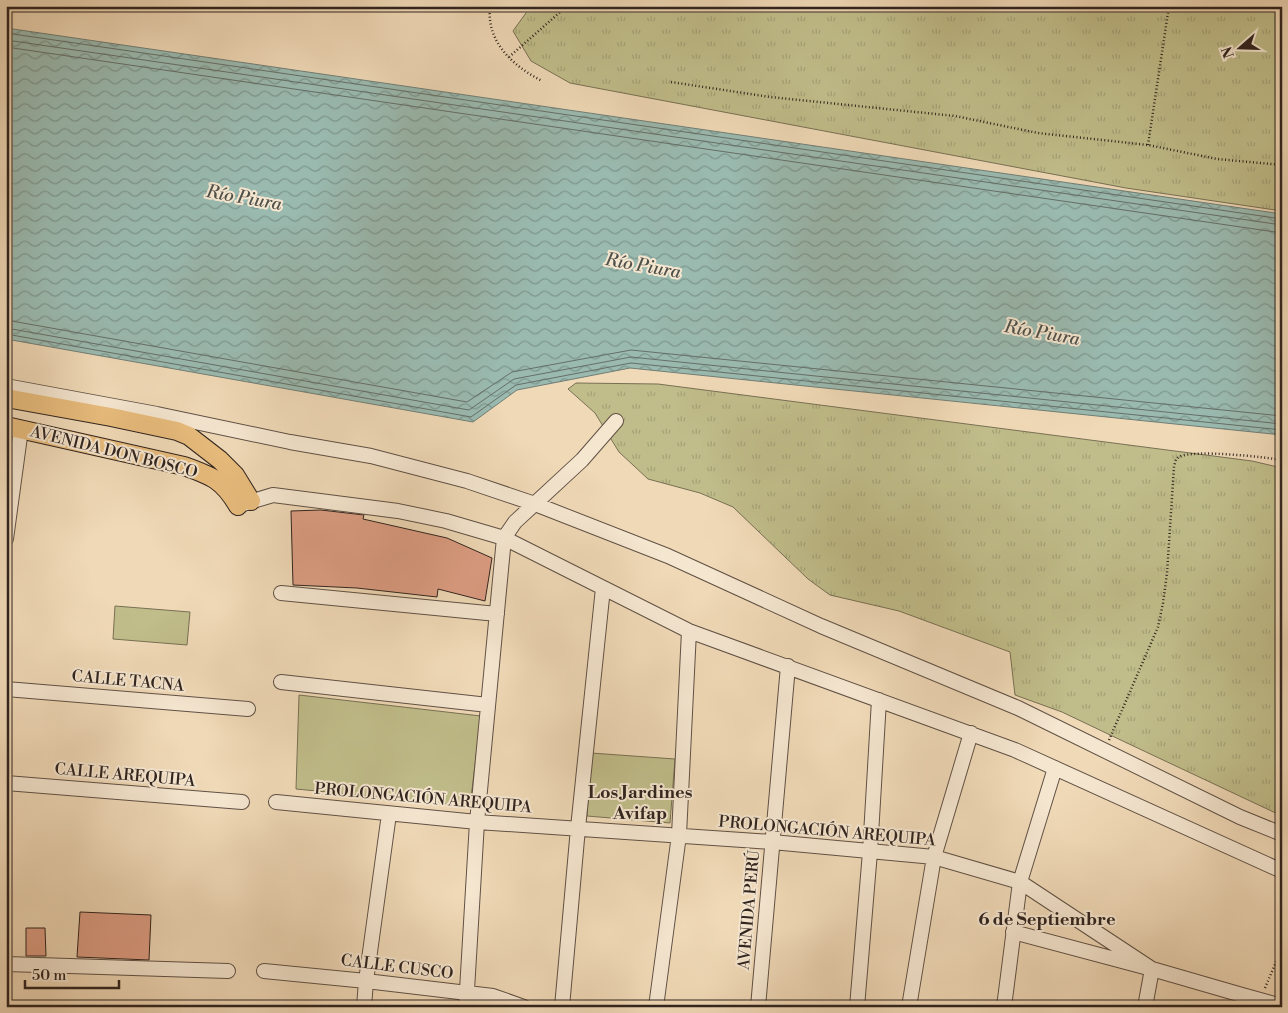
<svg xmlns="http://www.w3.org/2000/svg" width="1288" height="1013" font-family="'Libre Bodoni',serif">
<defs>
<pattern id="grass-tufts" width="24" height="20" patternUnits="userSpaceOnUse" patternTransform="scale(1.25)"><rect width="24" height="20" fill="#c0bd8a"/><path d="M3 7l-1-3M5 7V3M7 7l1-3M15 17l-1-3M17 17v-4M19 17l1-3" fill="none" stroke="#a5a277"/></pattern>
<pattern id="water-waves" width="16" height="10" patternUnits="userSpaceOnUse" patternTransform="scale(1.25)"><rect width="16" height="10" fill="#9abab0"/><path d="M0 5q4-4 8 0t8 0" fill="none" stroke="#7e978f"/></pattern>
</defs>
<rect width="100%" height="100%" fill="#f0d9b7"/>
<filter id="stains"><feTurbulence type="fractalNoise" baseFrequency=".004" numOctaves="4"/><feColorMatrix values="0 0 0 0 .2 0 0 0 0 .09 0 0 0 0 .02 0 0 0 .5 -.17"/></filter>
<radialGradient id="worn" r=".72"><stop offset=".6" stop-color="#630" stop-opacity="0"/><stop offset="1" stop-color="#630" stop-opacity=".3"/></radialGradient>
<!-- grass -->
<path fill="url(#grass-tufts)" stroke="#787054" d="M531,6H1282V211L1126,188L570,83L531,61L513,31Z
M576,383L658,384L1252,461L1282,468V816L1127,743L1062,712L1015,695L1010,652L899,611L830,595L808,579L733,507L700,493L648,479L619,452L595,413L568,389Z"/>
<!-- park -->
<path fill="#c0bd8a" stroke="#787054" d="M115,606L190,612L187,645L113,639Z
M299,695L481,716L470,806L296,789Z
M591,753L675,759L670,823L587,816Z"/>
<!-- water -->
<path fill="url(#water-waves)" stroke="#707e76" d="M6,28L1282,214V435L630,368L517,390L473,422L6,339Z"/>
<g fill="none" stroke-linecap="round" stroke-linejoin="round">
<!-- shore -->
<path stroke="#656f68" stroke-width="1" d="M6,33L1282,219
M6,40L1282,225
M6,47L1282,233
M6,320L467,402L512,372L631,350L1282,416
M6,328L469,410L514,379L631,357L1282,424
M6,334L471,417L516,385L631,363L1282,430"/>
</g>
<!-- building -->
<path fill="#dd9d83" stroke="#30241f" d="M321,510L364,515L363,519L447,538L492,558L485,601L438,589L437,597L357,588L293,585L291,511Z
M80,912L151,915L149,960L77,957Z
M26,928H45L46,956H26Z"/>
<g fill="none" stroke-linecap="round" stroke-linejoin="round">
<defs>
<path id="minor" d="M6,386L157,414L290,442L371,456L467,481L535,504L668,556L821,626L1018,708L1240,817L1282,834
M243,504L273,495L398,511L446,521L504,538L689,631L1015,750L1282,871
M6,539L21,429
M281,593L497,614
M281,682L488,705
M6,689L248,709
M6,783L242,802
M276,802L477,822L772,842L934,857L1020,882L1152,969L1242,995L1282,1006
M1013,932L1152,969L1145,1007
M6,964L228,971
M264,971L366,981L493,996L524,1007
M364,1007L366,981L389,814
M466,1007L477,822L504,538L515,522L582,460L616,421
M562,1007L578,828L603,588
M656,1007L679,835L689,631
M758,1007L788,666
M857,1007L870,852L879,700
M909,1007L934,857L971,733
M1004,1007L1020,882L1055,768"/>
<path id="major" d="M6,398L111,417L177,431L189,436L220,460L235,475L251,501
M6,426L184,466C212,476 223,480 238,506"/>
</defs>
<!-- minor casing -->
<use href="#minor" stroke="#605145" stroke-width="16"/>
<!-- major casing -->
<use href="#major" stroke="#30241f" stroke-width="20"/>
<!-- path -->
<path stroke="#30241f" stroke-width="2.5" stroke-dasharray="1 2.5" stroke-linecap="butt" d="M490,6C486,42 513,66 542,81
M509,57L567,6
M671,82L770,97L955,116L1038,133L1148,145L1217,159L1282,165
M1148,145L1169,6
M1109,740L1158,627L1163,603L1167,573L1174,467C1175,463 1175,459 1179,457C1193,449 1264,457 1282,460
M1265,988L1282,948"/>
<!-- minor -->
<use href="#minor" stroke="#f5e6d0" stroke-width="14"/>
<!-- major -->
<use href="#major" stroke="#e8bc7c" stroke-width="18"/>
</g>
<g text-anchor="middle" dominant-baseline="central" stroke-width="4" stroke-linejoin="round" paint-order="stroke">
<!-- street labels -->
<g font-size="16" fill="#30241f" stroke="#f5e6d0">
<text transform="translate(114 452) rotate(14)">AVENIDA DON BOSCO</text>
<text transform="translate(128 681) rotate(5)">CALLE TACNA</text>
<text transform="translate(125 775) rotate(5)">CALLE AREQUIPA</text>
<text transform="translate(423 798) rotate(5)">PROLONGACIÓN AREQUIPA</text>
<text transform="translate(827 831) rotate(5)">PROLONGACIÓN AREQUIPA</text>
<text transform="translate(749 910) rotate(-85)">AVENIDA PERÚ</text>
<text transform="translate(397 967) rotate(7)">CALLE CUSCO</text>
</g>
<!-- water labels -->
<g font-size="18" font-style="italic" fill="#50514a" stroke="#f5e6d0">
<text transform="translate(244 198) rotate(10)">Río Piura</text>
<text transform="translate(643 266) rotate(10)">Río Piura</text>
<text transform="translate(1042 333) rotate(10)">Río Piura</text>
</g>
<!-- neighbourhood labels -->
<g font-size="18" font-weight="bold" fill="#30241f" stroke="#f5e6d0">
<text x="640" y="792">Los Jardines<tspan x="640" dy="21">Avifap</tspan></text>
<text x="1047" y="919">6 de Septiembre</text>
</g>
</g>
<!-- margin -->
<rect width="1288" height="1013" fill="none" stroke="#f0d9b7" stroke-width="25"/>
<rect x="8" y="8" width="1273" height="998" fill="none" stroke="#30241f" stroke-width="2.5"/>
<rect x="12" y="12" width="1263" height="988" fill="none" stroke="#30241f"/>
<!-- north arrow -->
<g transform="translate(1240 48) rotate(250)" stroke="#f5e6d0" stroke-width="4" paint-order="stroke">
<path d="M0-4L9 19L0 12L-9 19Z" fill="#30241f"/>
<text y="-8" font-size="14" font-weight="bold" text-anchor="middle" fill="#30241f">N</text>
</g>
<!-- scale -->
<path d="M25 980v8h94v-8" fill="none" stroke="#30241f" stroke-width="2.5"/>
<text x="32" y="980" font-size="15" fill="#30241f" stroke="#f5e6d0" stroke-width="4" paint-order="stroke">50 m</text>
<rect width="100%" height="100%" filter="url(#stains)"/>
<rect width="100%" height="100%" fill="url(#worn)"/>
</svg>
